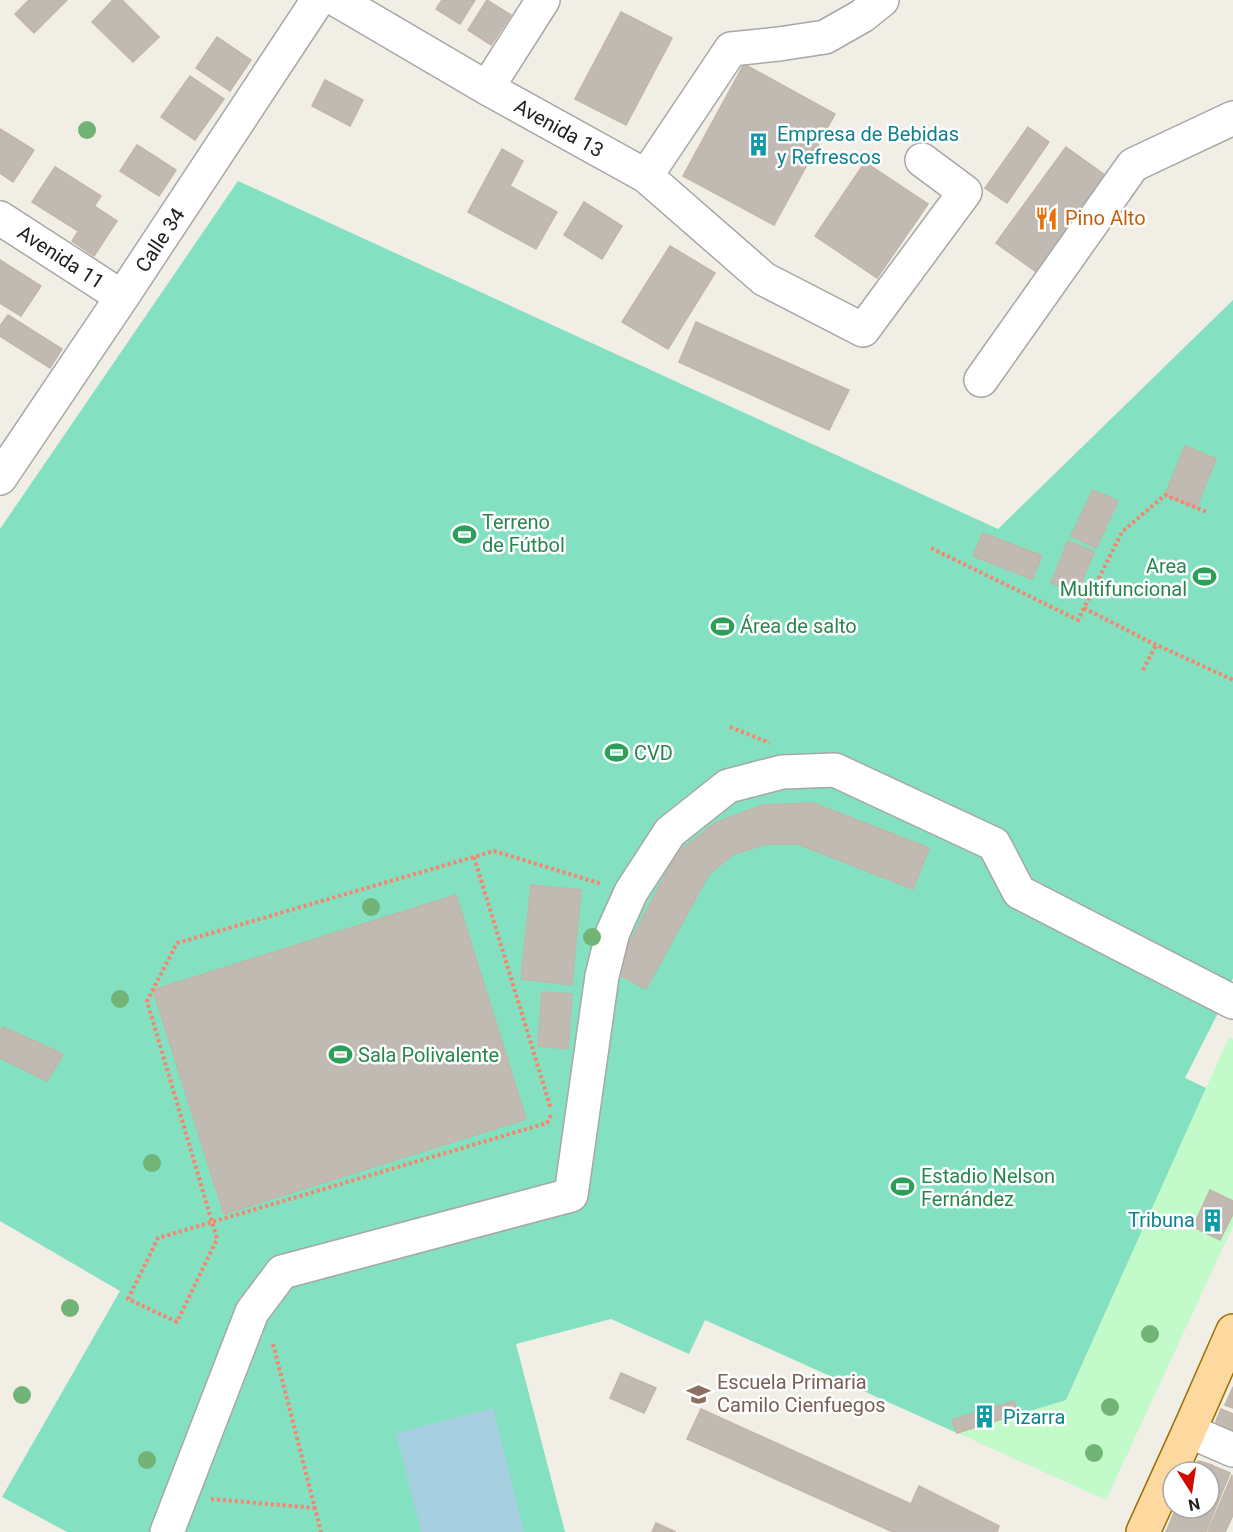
<svg xmlns="http://www.w3.org/2000/svg" width="1233" height="1532" font-family="Roboto,sans-serif">
<rect width="100%" height="100%" fill="#f1eee6"/>
<!-- park -->
<path fill="#c3faca" d="M1229,1037L1233,1039V1226L1106,1500L957,1433L1066,1400Z"/>
<!-- pitch -->
<path fill="#83e0c1" d="M238,181L998,529L1233,300V978L1217,1015L1185,1078L1206,1088L1066,1400L957,1433L705,1320L689,1354L611,1319L516,1344L565,1532H67L2,1497L120,1291L0,1221V529Z"/>
<!-- water -->
<path fill="#a6cfdf" d="M493,1408L524,1532H421L396,1433Z"/>
<!-- building -->
<path fill="#c1bab2" stroke="#c3b5a8" stroke-width="1.5" d="M29,0H67L34,33L15,14Z
M113,0H122L159,37L133,62L92,22Z
M442,0H475L460,24L436,9Z
M487,0L511,15L491,45L468,30Z
M621,12L672,38L626,125L575,99Z
M217,37L251,60L230,91L196,68Z
M744,64L835,114L774,225L683,176Z
M190,76L224,99L195,140L161,117Z
M325,80L363,100L350,126L312,106Z
M1028,127L1049,142L1007,203L985,188Z
M0,129L34,150L13,182L0,173Z
M137,145L176,170L159,196L120,171Z
M1066,147L1109,178L1039,274L996,243Z
M502,149L523,161L510,186L557,212L536,249L468,212Z
M865,162L928,204L877,278L815,236Z
M55,167L101,196L78,231L32,202Z
M584,202L622,226L602,259L564,235Z
M94,206L117,221L94,256L72,241Z
M670,246L715,273L668,349L622,322Z
M0,260L41,286L21,316L0,303Z
M8,315L62,349L50,368L0,336V326Z
M696,322L849,390L829,430L679,362Z
M1185,446L1216,459L1196,508L1165,495Z
M1093,490L1118,501L1096,548L1071,536Z
M983,533L1042,556L1032,579L973,556Z
M1068,541L1094,552L1077,593L1051,583Z
M813,803L929,848L913,889L798,844H766L734,854L709,874L646,989L614,972L677,853L715,823L762,805Z
M531,885L581,890L572,985L521,979Z
M456,895L526,1119L224,1214L153,990Z
M542,992L572,994L568,1049L538,1046Z
M3,1027L63,1054L47,1081L0,1058V1032Z
M1210,1190L1233,1201V1214L1220,1240L1193,1227Z
M621,1373L656,1388L644,1413L610,1398Z
M1233,1387V1408L1225,1405Z
M1014,1401L1018,1414L957,1433L952,1420Z
M701,1409L911,1504L919,1486L999,1526L997,1532H893L687,1439Z
M1221,1409L1233,1414V1434L1218,1428L1216,1421Z
M1199,1461L1212,1465L1209,1472H1191L1197,1462Z
M1213,1466L1230,1473L1206,1532H1166L1176,1508H1209V1473Z
M1232,1475L1233,1515L1225,1532H1208Z
M656,1523L676,1532H652Z"/>
<g fill="none" stroke-linecap="round" stroke-linejoin="round">
<defs>
<path id="minor" d="M337,0L487,88L646,176L764,279L863,330L965,192L922,160
M487,88L543,0
M646,176L731,49L779,44L825,37L862,16L882,0
M0,218L122,297
M981,380L1133,165L1233,118
M0,478L122,297L318,0
M1189,1431L1233,1450
M167,1532L252,1312L282,1272L571,1195L602,976L613,932L631,892L670,832L728,786L782,772L835,770L994,844L1019,892L1233,1002"/>
<path id="major" d="M1143,1532L1189,1431L1233,1331"/>
</defs>
<!-- minor casing -->
<use href="#minor" stroke="#a7a7a7" stroke-width="36"/>
<!-- major casing -->
<use href="#major" stroke="#9c7000" stroke-width="36"/>
<!-- path -->
<path stroke="#fc826c" stroke-width="4" stroke-dasharray="3 3" stroke-linecap="butt" d="M931,548L1078,620L1122,532L1165,495L1207,512
M1084,608L1148,641L1233,680
M1143,670L1156,645
M730,727L770,743
M474,857L551,1109
M551,1115L547,1123L212,1222L217,1239L177,1322L128,1299L158,1238L212,1222L147,1001L177,943L494,851L602,884
M273,1344L321,1532
M211,1499L315,1508"/>
<!-- minor -->
<use href="#minor" stroke="#fff" stroke-width="33"/>
<!-- major -->
<use href="#major" stroke="#fdd99f" stroke-width="33"/>
</g>
<!-- trees -->
<g fill="#72b376">
<circle cx="87" cy="130" r="9"/>
<circle cx="371" cy="907" r="9"/>
<circle cx="592" cy="937" r="9"/>
<circle cx="120" cy="999" r="9"/>
<circle cx="152" cy="1163" r="9"/>
<circle cx="70" cy="1308" r="9"/>
<circle cx="1150" cy="1334" r="9"/>
<circle cx="22" cy="1395" r="9"/>
<circle cx="1110" cy="1407" r="9"/>
<circle cx="1094" cy="1453" r="9"/>
<circle cx="147" cy="1460" r="9"/>
</g>
<!-- icons -->
<defs>
<symbol id="building-bare" viewBox="-9 -9 18 18"><path d="M-4-6H4V6H1V3H-1V6H-4ZM-2.5-4.3h1.7v1.8h-1.7ZM.8-4.3h1.7v1.8H.8ZM-2.5-1h1.7V.8h-1.7ZM.8-1h1.7V.8H.8Z" fill="#0f9aa8" stroke="#fff" stroke-width="2.5" paint-order="stroke"/></symbol>
<symbol id="restaurant-bare" viewBox="-9 -9 18 18"><path d="M-5-6h1v4h1v-4h1v4h1v-4h1v5L-1.5 .5V6h-2V.5L-5-1ZM5-6V6H3V1.5H1.5Q1.5-4 5-6Z" fill="#e8710a" stroke="#fff" stroke-width="2.5" paint-order="stroke"/></symbol>
<symbol id="stadium-bare" viewBox="-9 -9 18 18"><path d="M0-5a6.5 5 0 1 0 0 10a6.5 5 0 1 0 0-10ZM-3.5-1.8h7v3.6h-7Z" fill="#2e9e5b" stroke="#fff" stroke-width="2.5" paint-order="stroke"/></symbol>
<symbol id="school-bare" viewBox="-9 -9 18 18"><path d="M0-5L7-2L0 1L-7-2ZM-4 1L0 2.5L4 1V4Q0 6-4 4Z" fill="#8d6e63" stroke="#fff" stroke-width="2.5" paint-order="stroke"/></symbol>
</defs>
<g fill-rule="evenodd">
<use href="#building-bare" x="742" y="128" width="33" height="33"/>
<use href="#restaurant-bare" x="1030" y="202" width="33" height="33"/>
<use href="#stadium-bare" x="448" y="518" width="33" height="33"/>
<use href="#stadium-bare" x="1188" y="560" width="33" height="33"/>
<use href="#stadium-bare" x="706" y="610" width="33" height="33"/>
<use href="#stadium-bare" x="600" y="736" width="33" height="33"/>
<use href="#stadium-bare" x="324" y="1038" width="33" height="33"/>
<use href="#stadium-bare" x="886" y="1170" width="33" height="33"/>
<use href="#building-bare" x="1196" y="1204" width="33" height="33"/>
<use href="#school-bare" x="682" y="1378" width="33" height="33"/>
<use href="#building-bare" x="968" y="1400" width="33" height="33"/>
</g>
<g text-anchor="middle" dominant-baseline="central" stroke-width="5" stroke-linejoin="round" paint-order="stroke">
<!-- street labels -->
<g font-size="20" fill="#202020" stroke="#fff">
<text transform="translate(559 128) rotate(29)">Avenida 13</text>
<text transform="translate(160 240) rotate(-57)">Calle 34</text>
<text transform="translate(61 257) rotate(33)">Avenida 11</text>
</g>
<!-- culture labels -->
<g font-size="20" fill="#0d838f" stroke="#fff" text-anchor="start">
<text x="777" y="134">Empresa de Bebidas<tspan x="777" dy="23">y Refrescos</tspan></text>
<text x="1195" y="1220" text-anchor="end">Tribuna</text>
<text x="1003" y="1417">Pizarra</text>
</g>
<!-- food labels -->
<g font-size="20" fill="#c56008" stroke="#fff" text-anchor="start">
<text x="1065" y="218">Pino Alto</text>
</g>
<!-- leisure labels -->
<g font-size="20" fill="#27864d" stroke="#fff" text-anchor="start">
<text x="482" y="522">Terreno<tspan x="482" dy="23">de Fútbol</tspan></text>
<text x="1187" y="566" text-anchor="end">Area<tspan x="1187" dy="23">Multifuncional</tspan></text>
<text x="740" y="626">Área de salto</text>
<text x="634" y="753">CVD</text>
<text x="358" y="1055">Sala Polivalente</text>
<text x="921" y="1176">Estadio Nelson<tspan x="921" dy="23">Fernández</tspan></text>
</g>
<!-- education labels -->
<g font-size="20" fill="#785e54" stroke="#fff" text-anchor="start">
<text x="717" y="1382">Escuela Primaria<tspan x="717" dy="23">Camilo Cienfuegos</tspan></text>
</g>
</g>
<!-- north arrow -->
<g transform="translate(1191 1490) rotate(168)"><circle r="28" fill="#ffffff" stroke="#a6a6a6" stroke-width="1.5"/>
<path d="M0-4.5L10 22L0 15L-10 22Z" fill="#d00a00"/>
<text y="-9" font-size="16" font-weight="bold" text-anchor="middle" fill="#202020">N</text>
</g>
</svg>
